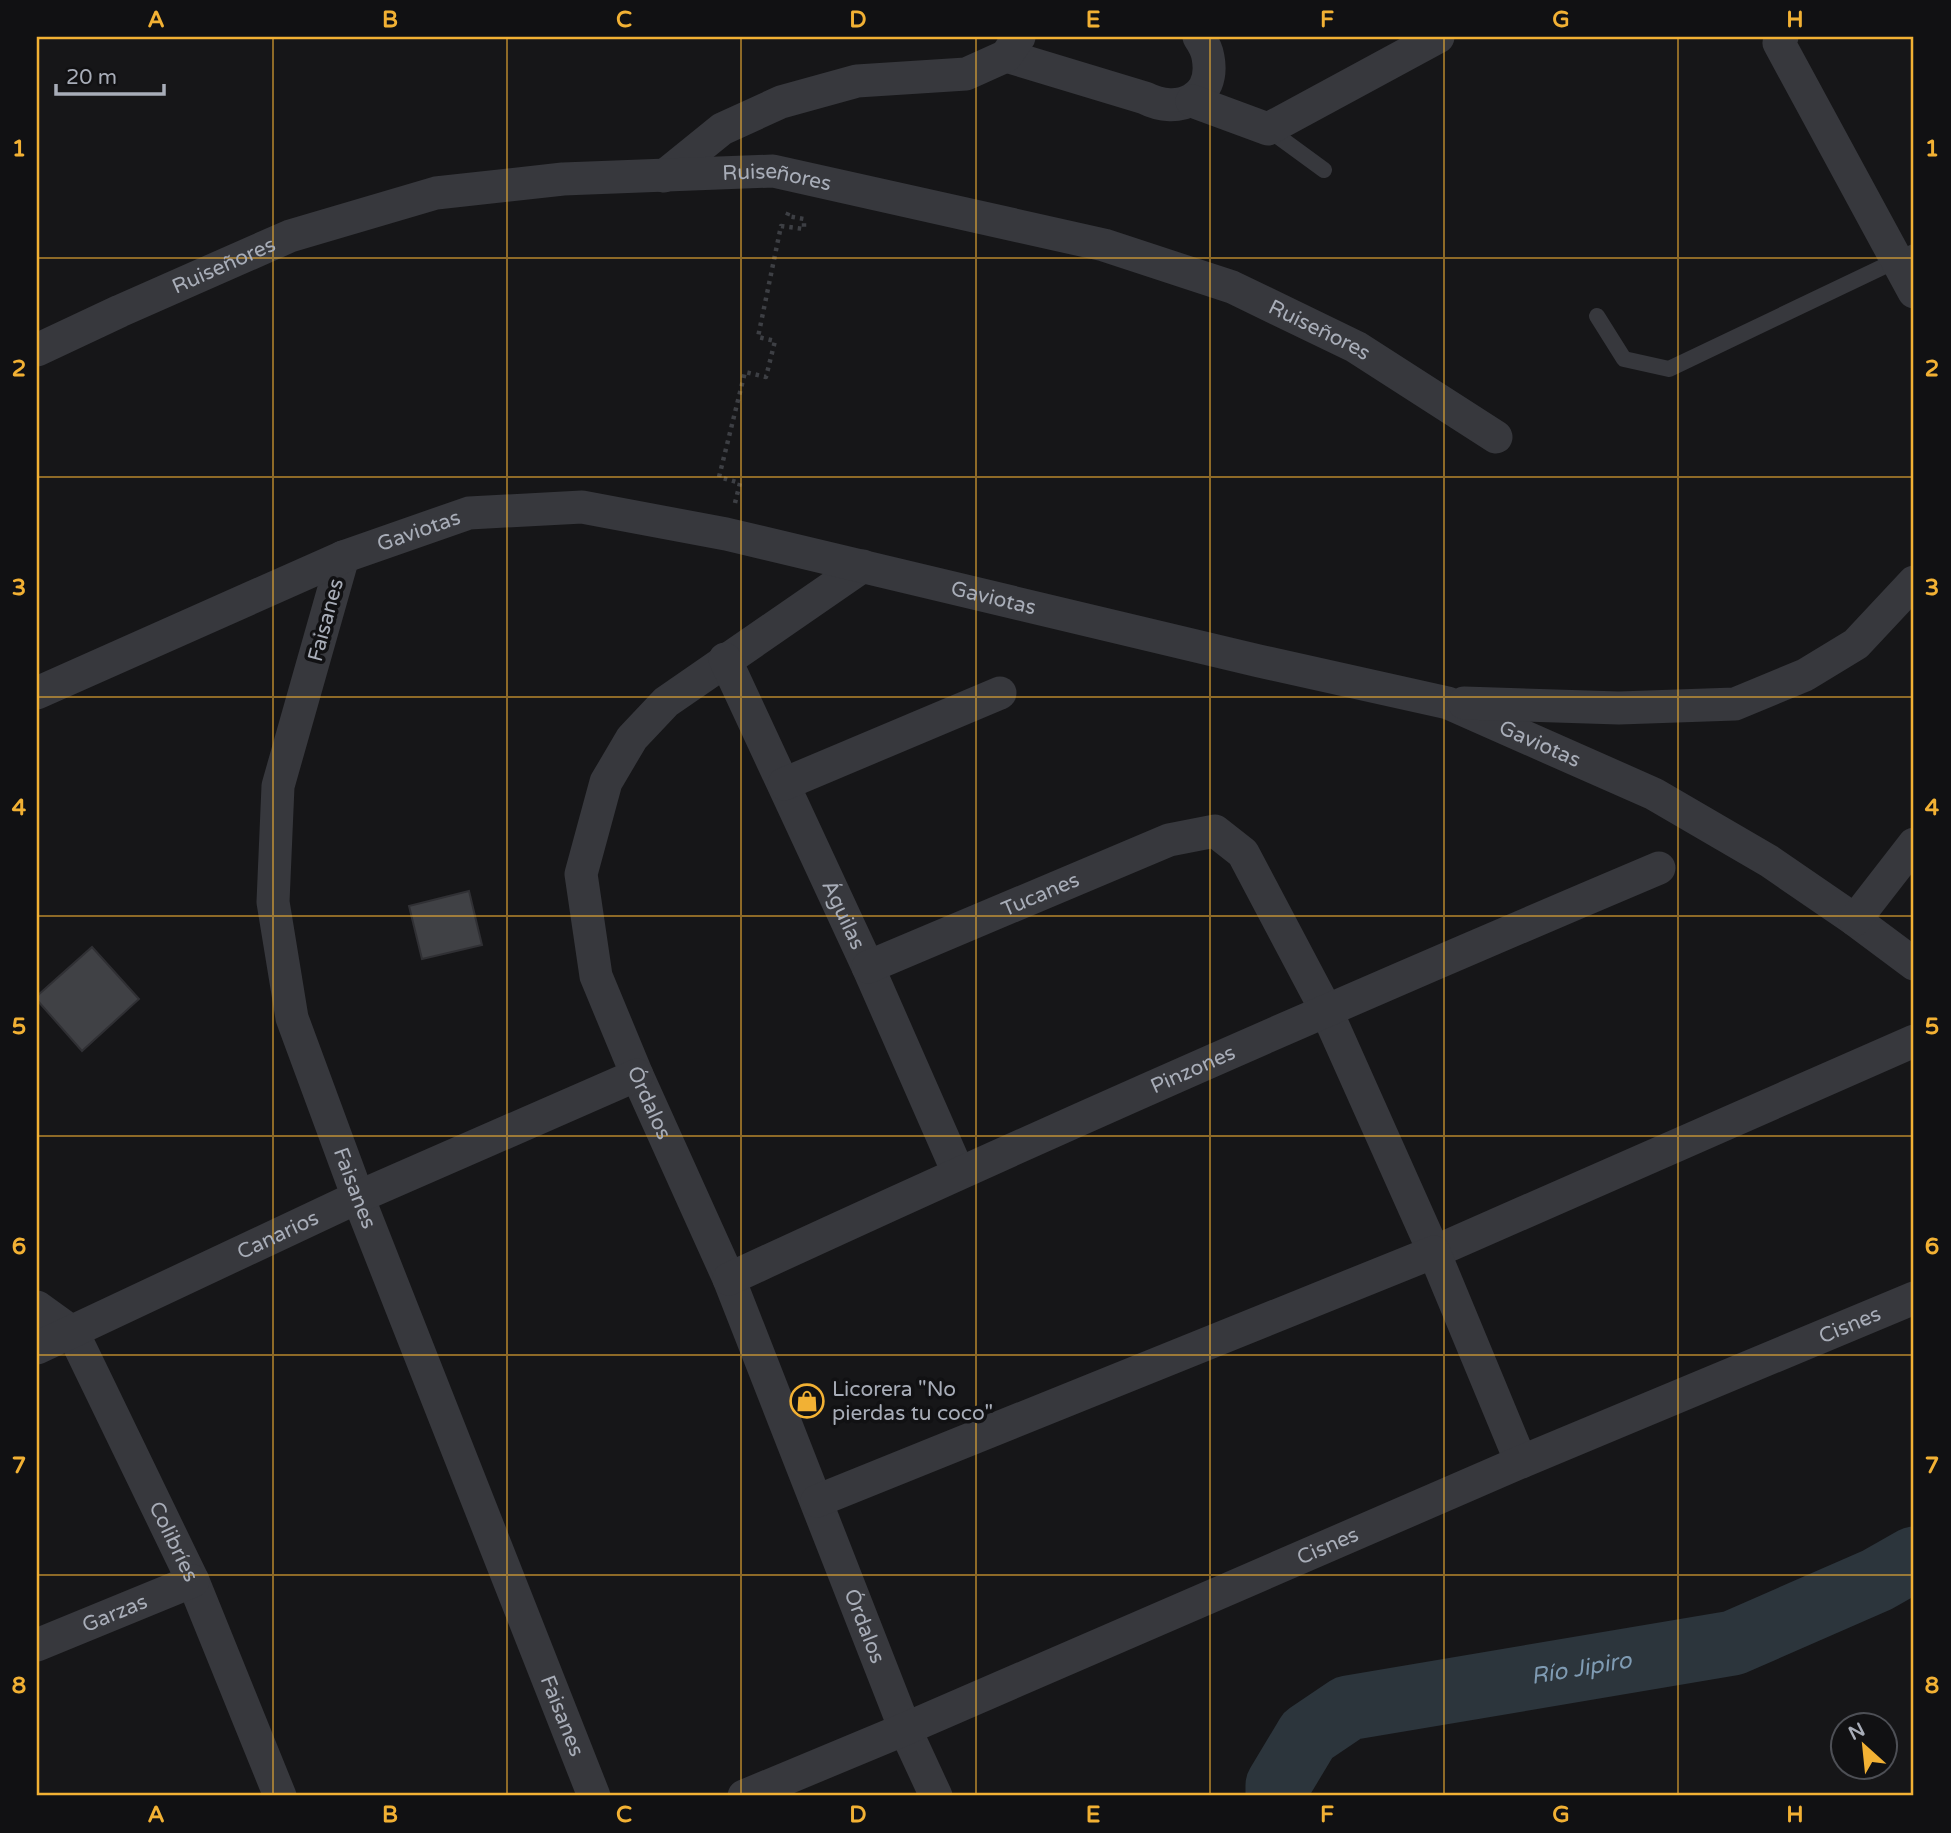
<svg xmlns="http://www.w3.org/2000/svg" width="1951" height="1833" font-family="'Varela Round',sans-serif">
<rect width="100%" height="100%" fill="#161618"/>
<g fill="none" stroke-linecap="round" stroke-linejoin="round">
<!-- river -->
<path stroke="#2c353c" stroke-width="65" id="s1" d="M1278,1796V1785L1308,1735L1348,1708L1733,1643L1877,1580L1914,1559"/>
</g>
<!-- building -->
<path fill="#404145" stroke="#303034" stroke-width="2" d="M469,891L482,945L422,959L409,906Z
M92,947L139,999L82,1051L37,1000V996Z"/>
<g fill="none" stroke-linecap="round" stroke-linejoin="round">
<!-- path -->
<path stroke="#3d3f44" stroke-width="4.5" stroke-dasharray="3.5 5" stroke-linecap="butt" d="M735,503L740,483L719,477L745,372L766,377L775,341L758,337L781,226L804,229V219L787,216L789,211"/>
<!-- lane -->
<path stroke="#37383d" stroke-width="16" d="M1268,129L1324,170
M1597,316L1624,359L1669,369L1914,252"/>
<!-- street -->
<g stroke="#37383d" stroke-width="33">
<path d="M1782,37L1779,43L1914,292"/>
<path d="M1006,56L1145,98C1178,115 1216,99 1208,57C1207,50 1203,43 1199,37"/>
<path d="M1192,101L1268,129L1438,37"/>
<path d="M664,176L722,129L781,102L857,81L966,74L1006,56L1019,37"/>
<path id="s2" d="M37,350L120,311L290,236L436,193L563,179L773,171L1104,245L1232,287L1356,347L1496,437"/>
<path id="s3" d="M343,557L278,786L273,902L292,1018L358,1197L594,1796"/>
<path id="s4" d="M863,566L666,702L632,738L606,782L581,874L596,976L637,1075L729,1279L905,1729L936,1796"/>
<path id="s5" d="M725,659L868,967L958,1172"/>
<path id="s6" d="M37,693L343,557L469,513L582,507L726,534L1259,661L1448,703L1654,794L1769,861L1855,920L1914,964"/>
<path d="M1464,703L1619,708L1735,704L1805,675L1856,644L1914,582"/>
<path d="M784,784L1000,693"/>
<path d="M1855,920L1914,844"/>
<path id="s7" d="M868,967L1169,840L1215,831L1243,853L1326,1010L1434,1252L1914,1041"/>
<path id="s8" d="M729,1279C1037,1136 1347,1000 1659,868"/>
<path id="s9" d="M37,1307L73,1333L193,1581L280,1796"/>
<path id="s10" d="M37,1348L358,1197L637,1075"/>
<path d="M817,1501L1434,1252L1521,1462"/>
<path id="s11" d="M37,1645L193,1581"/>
<path id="s12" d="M744,1796L905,1729L1521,1462L1914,1298"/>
</g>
</g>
<!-- grid -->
<path fill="none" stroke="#f2b134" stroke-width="2" stroke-opacity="0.55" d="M273,37V1796M507,37V1796M741,37V1796M976,37V1796M1210,37V1796M1444,37V1796M1678,37V1796M37,258H1914M37,477H1914M37,697H1914M37,916H1914M37,1136H1914M37,1355H1914M37,1575H1914"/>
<!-- icons -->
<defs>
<symbol id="shop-ring" viewBox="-11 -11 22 22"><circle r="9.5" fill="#111113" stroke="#f2b134" stroke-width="1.5"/><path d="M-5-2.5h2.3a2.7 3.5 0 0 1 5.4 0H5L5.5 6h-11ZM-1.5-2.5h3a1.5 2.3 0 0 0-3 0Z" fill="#f2b134"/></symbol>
</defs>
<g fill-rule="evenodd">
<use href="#shop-ring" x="788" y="1382" width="38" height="38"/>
</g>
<g text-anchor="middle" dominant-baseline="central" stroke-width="7" stroke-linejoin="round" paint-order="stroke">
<!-- street labels -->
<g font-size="21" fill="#a8adb8" stroke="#111113">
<text stroke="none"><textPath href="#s2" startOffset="772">Ruiseñores</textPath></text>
<text stroke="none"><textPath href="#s2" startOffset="205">Ruiseñores</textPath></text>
<text stroke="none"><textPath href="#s2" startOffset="1339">Ruiseñores</textPath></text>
<text stroke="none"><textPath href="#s6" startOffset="415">Gaviotas</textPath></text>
<text stroke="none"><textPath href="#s6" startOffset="1003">Gaviotas</textPath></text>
<text transform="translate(326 620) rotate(-75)">Faisanes</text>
<text stroke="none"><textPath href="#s6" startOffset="1570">Gaviotas</textPath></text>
<text stroke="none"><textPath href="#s7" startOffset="187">Tucanes</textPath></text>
<text stroke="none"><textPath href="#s5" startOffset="282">Águilas</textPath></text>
<text stroke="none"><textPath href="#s8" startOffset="509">Pinzones</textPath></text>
<text stroke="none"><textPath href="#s4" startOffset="676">Órdalos</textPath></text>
<text stroke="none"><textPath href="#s3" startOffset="653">Faisanes</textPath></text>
<text stroke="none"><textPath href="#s10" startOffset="266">Canarios</textPath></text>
<text stroke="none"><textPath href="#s12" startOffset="1202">Cisnes</textPath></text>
<text stroke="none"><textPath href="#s9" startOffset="276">Colibríes</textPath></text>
<text stroke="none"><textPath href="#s12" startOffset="635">Cisnes</textPath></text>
<text stroke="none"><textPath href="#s11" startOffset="84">Garzas</textPath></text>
<text stroke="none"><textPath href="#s4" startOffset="1242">Órdalos</textPath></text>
<text stroke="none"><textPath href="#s3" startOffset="1220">Faisanes</textPath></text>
</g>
<!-- poi labels -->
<g font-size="21" fill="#a8adb8" stroke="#111113" text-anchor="start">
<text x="832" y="1389">Licorera "No<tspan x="832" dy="24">pierdas tu coco"</tspan></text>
</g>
<!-- water labels -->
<g font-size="23" font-style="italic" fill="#7f9bb3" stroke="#111113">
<text stroke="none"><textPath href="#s1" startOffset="354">Río Jipiro</textPath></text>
</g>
</g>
<!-- border -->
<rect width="1951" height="1833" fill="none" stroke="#111113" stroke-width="77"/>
<!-- north arrow -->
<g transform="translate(1864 1746) rotate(333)"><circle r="33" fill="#111113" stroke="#4d4f55" stroke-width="2"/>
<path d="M0-5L12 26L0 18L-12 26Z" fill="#f2b134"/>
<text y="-10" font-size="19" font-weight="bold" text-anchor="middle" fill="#a8adb8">N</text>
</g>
<!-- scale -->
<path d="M56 84v10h108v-10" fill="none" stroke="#a8adb8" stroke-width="3.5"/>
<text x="66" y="84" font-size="21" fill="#a8adb8" stroke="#111113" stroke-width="5" paint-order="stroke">20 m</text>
<rect x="38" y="38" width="1874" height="1756" fill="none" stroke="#f2b134" stroke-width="2.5"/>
<g font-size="23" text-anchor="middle" font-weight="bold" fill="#f2b134">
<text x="156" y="27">A</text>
<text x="390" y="27">B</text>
<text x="624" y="27">C</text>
<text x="858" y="27">D</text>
<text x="1093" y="27">E</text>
<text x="1327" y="27">F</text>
<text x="1561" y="27">G</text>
<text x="1795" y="27">H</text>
<text x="19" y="156">1</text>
<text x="1932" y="156">1</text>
<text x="19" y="376">2</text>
<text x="1932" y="376">2</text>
<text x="19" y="595">3</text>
<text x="1932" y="595">3</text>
<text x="19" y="815">4</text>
<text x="1932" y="815">4</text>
<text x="19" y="1034">5</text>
<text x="1932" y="1034">5</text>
<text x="19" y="1254">6</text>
<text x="1932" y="1254">6</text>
<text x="19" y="1473">7</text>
<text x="1932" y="1473">7</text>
<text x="19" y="1693">8</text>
<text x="1932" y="1693">8</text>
<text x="156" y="1822">A</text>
<text x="390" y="1822">B</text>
<text x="624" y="1822">C</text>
<text x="858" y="1822">D</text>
<text x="1093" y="1822">E</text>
<text x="1327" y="1822">F</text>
<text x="1561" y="1822">G</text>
<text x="1795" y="1822">H</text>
</g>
</svg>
